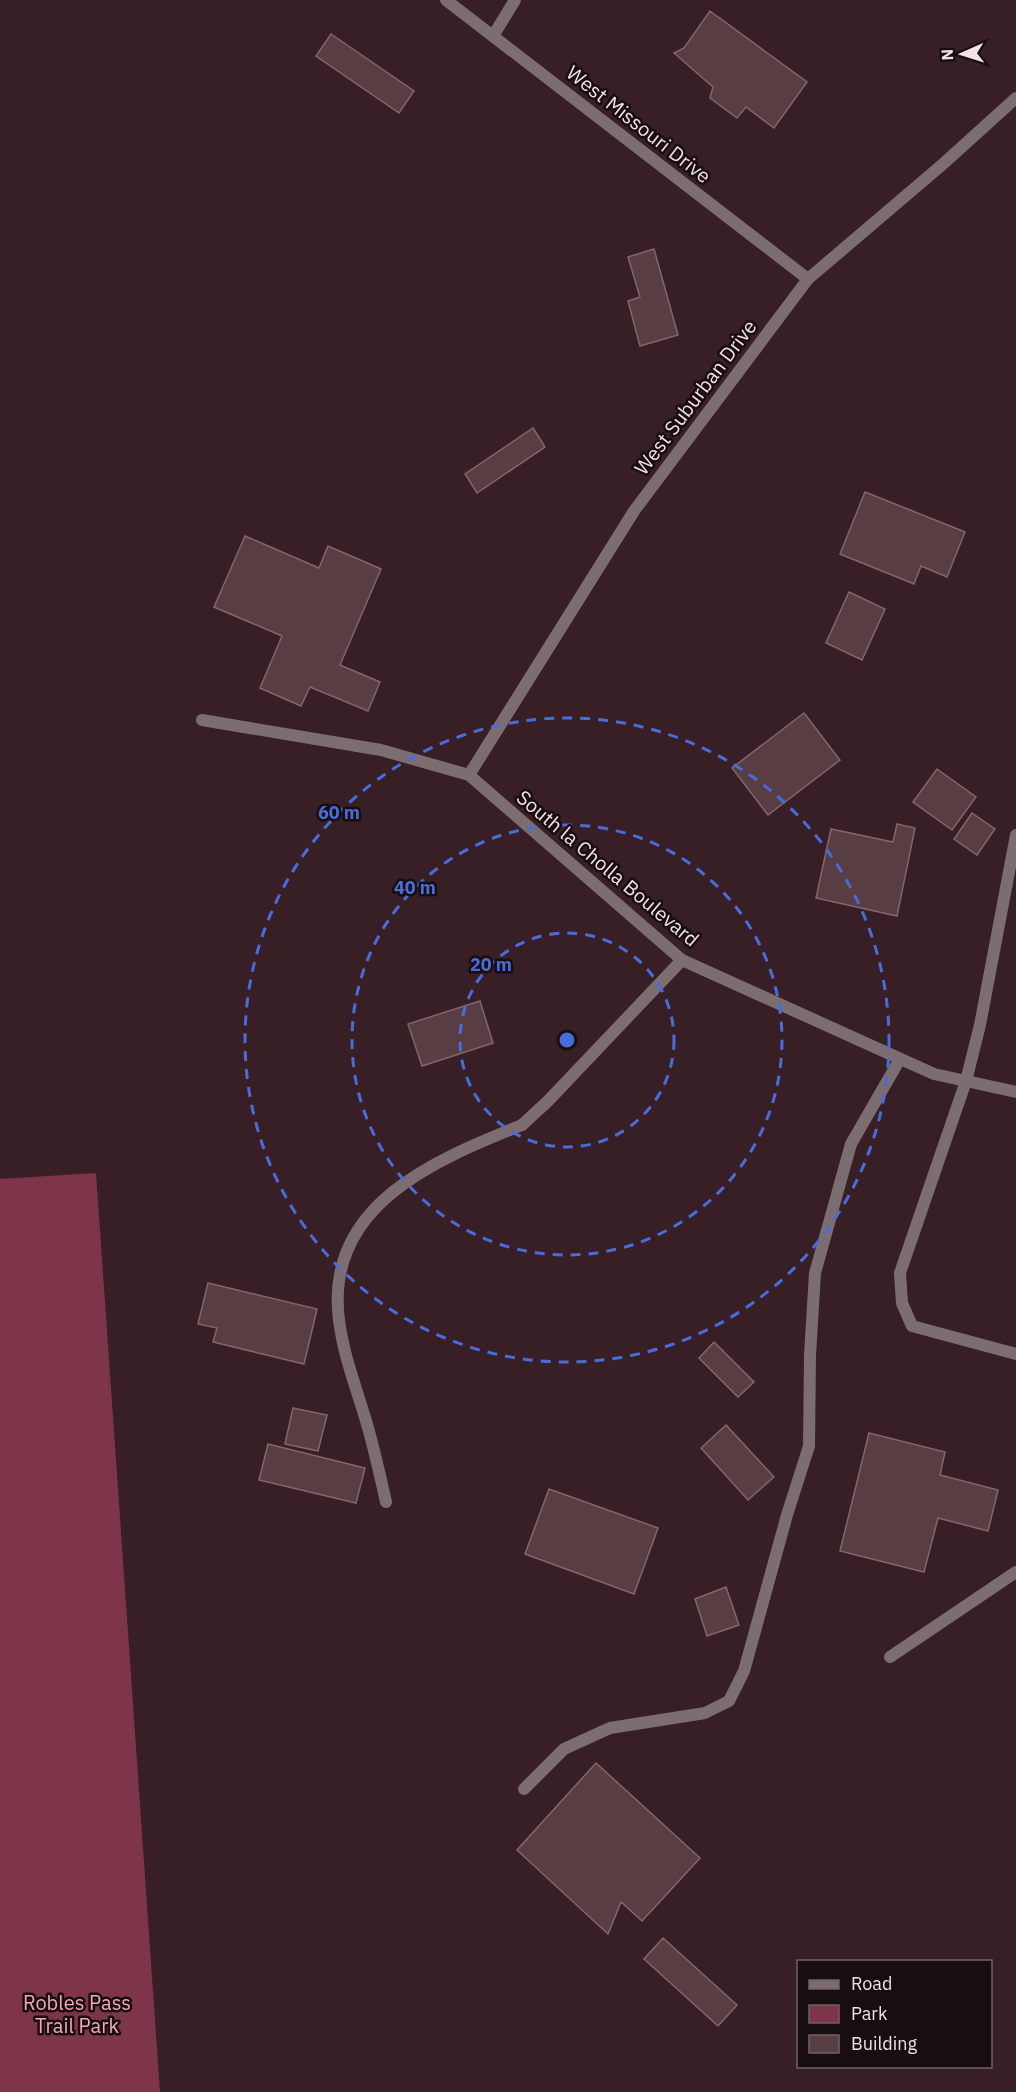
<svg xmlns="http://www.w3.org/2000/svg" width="1016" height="2092" font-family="'IBM Plex Sans',sans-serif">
<rect width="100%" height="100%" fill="#381f25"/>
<!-- green -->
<path fill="#7e3549" d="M96,1173L160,2092H0V1179Z"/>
<!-- building -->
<path fill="#583d42" stroke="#83666c" stroke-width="1.5" d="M710,11L807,82L774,128L746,107L737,118L710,98L713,87L674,53L684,48Z
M331,34L414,91L399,113L316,56Z
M654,249L678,335L640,346L628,301L640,297L628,257Z
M533,428L545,447L477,493L465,474Z
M865,492L965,532L947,577L921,566L914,584L840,554Z
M245,536L319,568L328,546L381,569L340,665L380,682L368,711L310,687L301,706L260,688L282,636L214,607Z
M849,592L885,609L862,660L826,643Z
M804,713L840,760L768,815L732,768Z
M937,769L976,797L952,830L913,802Z
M972,813L995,829L977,855L954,839Z
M897,824L915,828L897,916L816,898L831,829L893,842Z
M480,1001L493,1043L422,1066L408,1024Z
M208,1283L317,1309L304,1364L213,1342L217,1328L198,1324Z
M714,1342L754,1382L738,1397L699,1358Z
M293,1408L327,1415L318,1451L285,1444Z
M726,1425L774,1477L748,1500L701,1448Z
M869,1433L945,1452L940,1475L998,1490L988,1531L938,1518L924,1572L840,1551Z
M268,1444L365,1468L356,1503L259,1480Z
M549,1489L658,1528L634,1594L525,1554Z
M726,1587L739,1625L707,1636L695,1599Z
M596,1763L700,1858L642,1921L621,1902L608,1934L517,1850Z
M663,1938L737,2005L718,2026L644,1959Z"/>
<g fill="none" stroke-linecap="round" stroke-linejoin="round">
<!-- service -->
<path stroke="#7b6d70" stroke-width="12" d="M493,36L515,0
M1016,835L980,1025L966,1081L900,1273L902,1303L912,1326L1016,1354
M386,1502C381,1480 376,1457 370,1435C360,1397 344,1360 339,1320C324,1205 435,1160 522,1125
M890,1657L1016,1572
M524,1789L564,1749L610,1728L705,1713L729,1701L744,1671L787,1515L809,1446L810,1355L815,1273L851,1144L900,1059"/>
<!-- minor -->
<path stroke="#7b6d70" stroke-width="12" d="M446,0L808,279
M202,720L381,750L469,775L682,960L934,1074L1016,1092
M469,775L634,511L808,279L943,164L1016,98
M522,1125L548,1101L682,960"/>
</g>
<!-- distance rings -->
<g fill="none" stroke="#486cdb" stroke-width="3" stroke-dasharray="10 8">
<circle cx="567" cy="1040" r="107"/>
<circle cx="567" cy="1040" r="215"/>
<circle cx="567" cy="1040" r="322"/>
</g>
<g text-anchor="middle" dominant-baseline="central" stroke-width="5" stroke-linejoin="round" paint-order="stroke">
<!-- street labels -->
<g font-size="20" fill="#f3e2e5" stroke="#180d0f">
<text transform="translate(639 124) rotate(38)">West Missouri Drive</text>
<text transform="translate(695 397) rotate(-53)">West Suburban Drive</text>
<text transform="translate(608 868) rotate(40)">South la Cholla Boulevard</text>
</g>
<!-- park labels -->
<g font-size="20" fill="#f2a8b8" stroke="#180d0f">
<text x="77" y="2002">Robles Pass<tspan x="77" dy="23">Trail Park</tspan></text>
</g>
</g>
<circle cx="567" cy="1040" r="9" fill="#486cdb" stroke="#180d0f" stroke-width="3"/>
<g font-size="18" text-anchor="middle" font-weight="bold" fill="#486cdb" stroke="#180d0f" stroke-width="5" stroke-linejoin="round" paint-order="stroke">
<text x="339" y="819">60 m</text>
<text x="415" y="894">40 m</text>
<text x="491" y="971">20 m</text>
</g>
<!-- legend -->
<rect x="797" y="1960" width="195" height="108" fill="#180d0f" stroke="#706265" stroke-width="1.5"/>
<rect x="809" y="1980" width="30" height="9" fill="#7b6d70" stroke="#706265" stroke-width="1.5"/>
<text x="851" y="1990" font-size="18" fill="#f3e2e5">Road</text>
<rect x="809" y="2005" width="30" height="18" fill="#7e3549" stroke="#706265" stroke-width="1.5"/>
<text x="851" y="2020" font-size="18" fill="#f3e2e5">Park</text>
<rect x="809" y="2035" width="30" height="18" fill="#583d42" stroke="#706265" stroke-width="1.5"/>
<text x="851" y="2050" font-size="18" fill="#f3e2e5">Building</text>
<!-- north arrow -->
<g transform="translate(962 54) rotate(267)" stroke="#180d0f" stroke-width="4.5" paint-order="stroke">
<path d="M0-4.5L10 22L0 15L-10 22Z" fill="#f3e2e5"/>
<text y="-9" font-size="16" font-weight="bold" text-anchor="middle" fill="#f3e2e5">N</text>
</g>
</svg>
